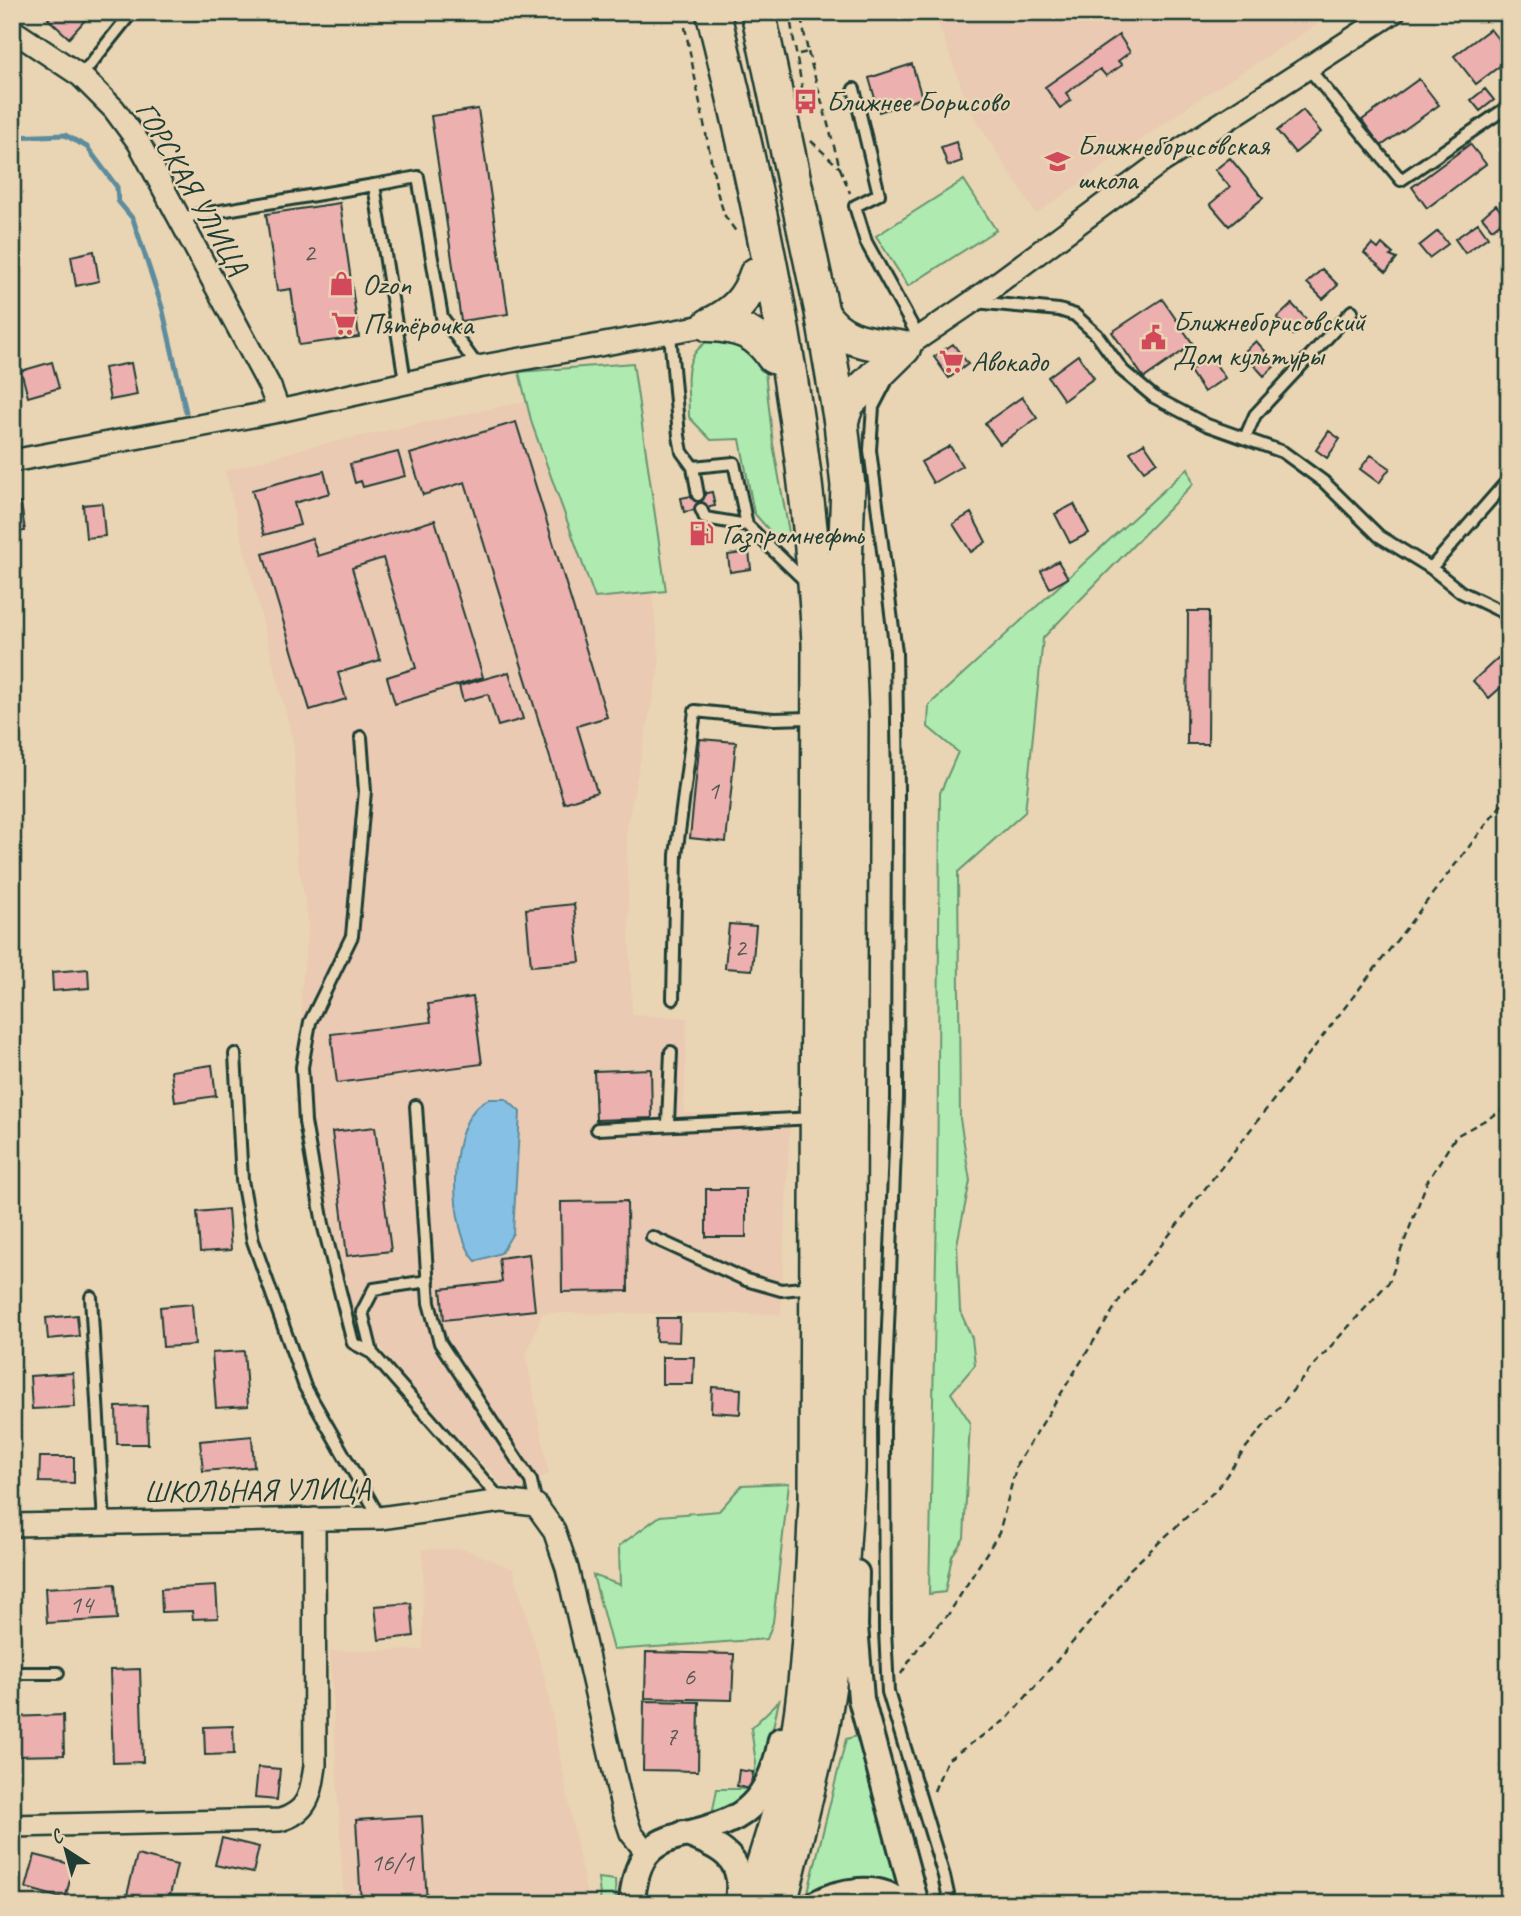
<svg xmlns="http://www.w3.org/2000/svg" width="1521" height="1916" font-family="Caveat,sans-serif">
<rect width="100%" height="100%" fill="#e9d5b3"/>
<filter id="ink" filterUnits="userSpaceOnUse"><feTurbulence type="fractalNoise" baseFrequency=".0143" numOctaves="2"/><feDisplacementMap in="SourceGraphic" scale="14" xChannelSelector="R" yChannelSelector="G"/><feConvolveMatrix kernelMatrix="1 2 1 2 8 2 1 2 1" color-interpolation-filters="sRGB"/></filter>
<g filter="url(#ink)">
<!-- built -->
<path fill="#eacab2" d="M934,12H1337L1193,103L1036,214L970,110Z
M629,398L660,661L626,832L632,1015L687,1018L684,1113L790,1117L781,1314L542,1313L526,1356L549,1474L510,1493L403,1376L373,1337L359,1336L322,1181L310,1093V1069L318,1027L302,1021L301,992L309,924L297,858L294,746L225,471L305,448L518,403Z
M423,1549H465L513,1569L546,1683L588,1904H344L330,1651L423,1650Z"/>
<!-- green -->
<path fill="#afebb0" stroke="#679472" stroke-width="2" d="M964,180L996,230L908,286L876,236Z
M718,335L763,354L773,444L790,538L775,537L754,513L740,439L711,440L689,417C689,378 678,355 718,335Z
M633,363L666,591L595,598L532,424L519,372Z
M1188,468L1193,484L1043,638L1025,812L958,872L960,1119L970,1181L957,1244L960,1311L972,1338L975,1365L951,1393L970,1422L964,1538L952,1556L945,1592L929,1594L937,1209L940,793L958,752L928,727L929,705Z
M789,1483L773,1622L767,1639L613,1650L593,1575L620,1585L619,1546L660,1516L719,1511L742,1485Z
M779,1701C770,1736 760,1818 712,1815L717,1789H751L756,1763L751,1728Z
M857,1736L881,1807L878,1823L883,1805L911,1898L805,1904L846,1739Z
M598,1878L615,1880L616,1904H601Z"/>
<!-- water -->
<path fill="#86c1e5" stroke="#5d8c9e" stroke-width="2" d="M489,1099H506L520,1112L513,1233L501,1253L476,1261C448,1232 444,1117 489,1099Z"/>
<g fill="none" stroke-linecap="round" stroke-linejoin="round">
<!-- stream -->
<path stroke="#5d8c9e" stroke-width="5" d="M12,137L65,135L87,147L117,187L118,201L133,219L162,307L186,412"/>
</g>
<!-- building -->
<path fill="#ecb0af" stroke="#1f3d34" stroke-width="2" d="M54,12H79L86,19L69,38L48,19Z
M1490,29L1509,53V59L1476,84L1454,56Z
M1119,35L1130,52L1118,61L1122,65L1106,76L1100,69L1066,93L1071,100L1060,108L1045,87Z
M912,64L922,98L879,112L869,78Z
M1419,79L1439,105L1381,146L1362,120Z
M1485,89L1494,100L1480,111L1471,100Z
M478,109L508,314L461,321L431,116Z
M1303,110L1321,132L1295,153L1277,131Z
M956,142L962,161L948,166L941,147Z
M1470,144L1486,164L1427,208L1412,187Z
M1230,158L1263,198L1229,226L1210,204L1230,187L1215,170Z
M340,203L359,337L299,345L291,289L277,291L266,214Z
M1496,205L1506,218L1492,229L1482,217Z
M1478,223L1488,237L1465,253L1455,239Z
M1438,231L1448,244L1429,258L1419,246Z
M1372,244L1378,249L1382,244L1393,254L1390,256L1397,259L1386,272L1364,253Z
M94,251L99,281L76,286L71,256Z
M1322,269L1338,285L1323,299L1307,283Z
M1162,299L1193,344L1144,378L1112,332Z
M1292,304L1308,321L1293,335L1277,318Z
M1256,341L1277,364L1264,376L1243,353Z
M953,344L968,364L949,378L934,357Z
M1078,355L1094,378L1064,400L1048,377Z
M1211,357L1225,378L1204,392L1190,371Z
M52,362L59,388L28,397L21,371Z
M131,363L137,395L110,400L104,368Z
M1022,397L1037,418L1000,444L985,423Z
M516,422L607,717L577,726L597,792L564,803L465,482L423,495L410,454Z
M1329,431L1340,439L1327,458L1316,450Z
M1144,443L1157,462L1144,471L1130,452Z
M950,446L962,466L933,483L921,462Z
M398,452L405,476L363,487L361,481L355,483L350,464Z
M1371,455L1390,468L1379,483L1360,469Z
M324,471L330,493L294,503L300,525L264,535L252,490Z
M712,492L715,506L684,512L681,498Z
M21,503L25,531L12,533V504Z
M102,503L105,536L86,538L83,505Z
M1074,504L1089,533L1070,543L1055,514Z
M971,513L986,542L971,552L953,524Z
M1509,516V530L1502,522Z
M435,520L483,677L395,704L387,677L416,668L383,558L352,568L380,660L338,673L346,699L310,710L263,554L312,538L318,556Z
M707,528L709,538L697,540L695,530Z
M749,552L751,569L730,572L728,555Z
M1058,561L1068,578L1050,588L1041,571Z
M1188,611H1209L1208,744H1187Z
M1499,657L1509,668V680L1489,698L1473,681Z
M509,672L523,719L498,726L488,694L463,701L459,686Z
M700,739L736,742L726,842L690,838Z
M13,792L16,817H12V793Z
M20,884L21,908H12V885Z
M574,904L580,962L531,966L526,909Z
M729,924L756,926L752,970L725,968Z
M88,969L89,988L53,991L52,972Z
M473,997L482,1064L337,1083L331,1034L431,1022L428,1004Z
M12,1021H16L17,1042H12Z
M212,1065L216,1096L175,1102L171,1071Z
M651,1069L652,1118L596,1120L594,1071Z
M375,1127L391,1251L347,1256L332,1132Z
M706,1189H746V1237H706Z
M627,1201L628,1291L562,1292L561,1202Z
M228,1209L231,1250L200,1252L197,1212Z
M529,1254L535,1310L444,1320L441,1289L502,1282L499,1258Z
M192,1304L195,1345L163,1347L160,1307Z
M77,1315L79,1336L48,1339L46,1318Z
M657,1318H680L679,1342L656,1341Z
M244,1351L248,1406L216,1408L212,1353Z
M662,1357H694L693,1384H662Z
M73,1373L75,1407L32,1409L30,1376Z
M712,1387L741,1389L740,1414L711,1412Z
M147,1406L148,1444H117L116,1407Z
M252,1436L254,1467L203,1471L200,1441Z
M40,1457H74V1483L39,1482Z
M115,1584L117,1619L47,1623L45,1588Z
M216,1586L218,1618L193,1619L192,1611L162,1612L161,1589Z
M411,1603L414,1636L379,1640L375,1606Z
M646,1652L734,1654L732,1700L645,1698Z
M140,1669L143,1762L113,1763L110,1670Z
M644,1701L699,1702L698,1771L643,1770Z
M63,1715L64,1755L12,1756V1717Z
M233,1726L234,1754L205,1755L204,1727Z
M258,1767L280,1769L277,1800L255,1798Z
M739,1770L753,1772L750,1789L737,1786Z
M422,1816L427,1904H361L356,1820Z
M222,1838L259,1847L253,1873L215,1865Z
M35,1855L74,1865L65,1899L26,1888Z
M137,1855L177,1865L168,1904L127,1895Z"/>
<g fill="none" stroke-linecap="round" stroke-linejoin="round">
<defs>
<path id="service" d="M1309,69L1401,180L1509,106
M81,76L132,12
M854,89L879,194L855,206L866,242L919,338
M374,185L418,177L442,317L478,367
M179,218L374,185L405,381
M975,302L1059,310L1075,315L1097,335L1123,371L1154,397L1207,425L1283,452L1324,482L1379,536L1431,568L1461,592L1509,615
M670,334L679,436L682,452L693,467L698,495
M886,382L873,407L870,450L896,652L898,791L897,1098L884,1427L885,1630L888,1692L944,1876L948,1894L946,1904
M1245,438L1255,415L1352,311
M693,467L734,463L747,525
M701,509L705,518L747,525L802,578
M1431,568L1509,479
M361,737L365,791L352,936L310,1022L302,1067L305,1122L323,1224L353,1343L372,1353L502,1501
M673,999L676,855L695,711L774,719L809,718
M235,1054L242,1180L253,1241L305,1387L380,1518
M416,1106L429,1303L440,1343L531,1481L536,1505
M668,1123L671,1052
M597,1129L815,1118
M652,1237L746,1280L781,1290L813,1287
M91,1297L104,1523
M372,1353L362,1312L374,1289L428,1281
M12,1673H58"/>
<path id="minor" d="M12,30L81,76L114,109L139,143L270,387L279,411
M904,348L972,302L1157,165L1394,12
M12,461L279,411L478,367L709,325
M12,1525L380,1518L502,1501L536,1505L554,1530L567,1568L622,1806L631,1833L647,1853
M12,1826L280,1820C309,1812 311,1793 315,1766L314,1519"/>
<path id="tertiary" d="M856,1573L855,1626L861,1699L916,1904
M684,1833C720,1846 748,1858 737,1904
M632,1904C637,1821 683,1846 736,1817C764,1801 776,1769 781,1740
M815,1904C838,1891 880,1882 901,1904"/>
<path id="primary" d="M822,312C840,343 872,343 904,348
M709,325C738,326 757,332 773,357
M709,325C734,313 747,300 756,274
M841,423L848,403L904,348"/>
<path id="trunk" d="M713,12C765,219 808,430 819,643L816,1500C812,1576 811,1653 799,1729C789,1788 769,1846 751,1904
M758,12L822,312L841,423L848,486L845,567L851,720L848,1472L837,1633L822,1730L780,1904"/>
</defs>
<!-- service casing -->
<use href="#service" stroke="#1f3d34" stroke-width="16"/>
<!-- minor casing -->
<use href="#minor" stroke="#1f3d34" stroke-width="26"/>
<!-- tertiary casing -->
<use href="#tertiary" stroke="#1f3d34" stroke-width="30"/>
<!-- primary casing -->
<use href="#primary" stroke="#1f3d34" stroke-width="37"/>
<!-- trunk casing -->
<use href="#trunk" stroke="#1f3d34" stroke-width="38"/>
<!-- path -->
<path stroke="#1f3d34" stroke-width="2.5" stroke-dasharray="7 5" stroke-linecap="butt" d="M789,12L805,105
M685,27L718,195L725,216L737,233
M808,52L840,168L850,193
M799,54L808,52L800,12
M811,141L840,168
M901,1674L920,1645L948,1615L999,1533L1017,1464L1122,1296L1509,795
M934,1791L947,1760L1007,1719L1107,1602L1129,1570L1217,1489L1244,1450L1312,1367L1389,1282L1427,1182L1456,1136L1509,1107"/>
<!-- service -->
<use href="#service" stroke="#e9d5b3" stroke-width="10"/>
<!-- minor -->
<use href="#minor" stroke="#e9d5b3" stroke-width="21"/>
<!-- tertiary -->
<use href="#tertiary" stroke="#e9d5b3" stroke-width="24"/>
<!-- primary -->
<use href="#primary" stroke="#e9d5b3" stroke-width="32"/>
<!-- trunk -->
<use href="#trunk" stroke="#e9d5b3" stroke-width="33"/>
</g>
</g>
<!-- icons -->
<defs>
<symbol id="bus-bare" viewBox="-9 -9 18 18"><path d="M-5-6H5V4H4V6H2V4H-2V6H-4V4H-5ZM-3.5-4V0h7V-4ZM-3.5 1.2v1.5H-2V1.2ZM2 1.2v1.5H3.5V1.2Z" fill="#d1495b" stroke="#e9d5b3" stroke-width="2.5" paint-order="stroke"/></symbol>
<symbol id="school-bare" viewBox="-9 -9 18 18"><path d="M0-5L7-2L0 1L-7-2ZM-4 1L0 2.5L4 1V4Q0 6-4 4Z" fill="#d1495b" stroke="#e9d5b3" stroke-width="2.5" paint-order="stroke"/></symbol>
<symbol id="shop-bare" viewBox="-9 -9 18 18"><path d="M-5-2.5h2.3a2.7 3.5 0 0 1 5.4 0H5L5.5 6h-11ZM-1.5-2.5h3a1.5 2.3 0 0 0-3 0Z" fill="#d1495b" stroke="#e9d5b3" stroke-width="2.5" paint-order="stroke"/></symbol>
<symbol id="supermarket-bare" viewBox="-9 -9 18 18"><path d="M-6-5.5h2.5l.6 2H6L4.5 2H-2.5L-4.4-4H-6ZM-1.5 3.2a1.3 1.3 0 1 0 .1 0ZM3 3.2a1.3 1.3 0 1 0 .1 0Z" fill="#d1495b" stroke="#e9d5b3" stroke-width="2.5" paint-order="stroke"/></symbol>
<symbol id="civic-bare" viewBox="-9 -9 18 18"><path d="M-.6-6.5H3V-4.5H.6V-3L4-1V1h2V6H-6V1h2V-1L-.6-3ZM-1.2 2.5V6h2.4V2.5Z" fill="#d1495b" stroke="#e9d5b3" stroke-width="2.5" paint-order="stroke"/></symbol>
<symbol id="fuel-bare" viewBox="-9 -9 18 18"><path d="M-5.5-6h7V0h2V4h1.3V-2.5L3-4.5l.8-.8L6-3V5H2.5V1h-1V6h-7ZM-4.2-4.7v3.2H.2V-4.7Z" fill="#d1495b" stroke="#e9d5b3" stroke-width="2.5" paint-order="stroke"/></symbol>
</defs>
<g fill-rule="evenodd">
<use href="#bus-bare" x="788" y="84" width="35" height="35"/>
<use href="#school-bare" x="1040" y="144" width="35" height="35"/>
<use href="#shop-bare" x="324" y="266" width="35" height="35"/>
<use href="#supermarket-bare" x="326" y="306" width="35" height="35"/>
<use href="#civic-bare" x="1136" y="320" width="35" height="35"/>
<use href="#supermarket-bare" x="934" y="344" width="35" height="35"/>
<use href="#fuel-bare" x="684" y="516" width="35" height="35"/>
</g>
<g text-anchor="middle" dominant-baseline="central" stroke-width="5" stroke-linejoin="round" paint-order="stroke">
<!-- number labels -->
<g font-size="26" fill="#525a53">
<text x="309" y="252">2</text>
<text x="713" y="790">1</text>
<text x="740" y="947">2</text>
<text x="81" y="1604">14</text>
<text x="689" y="1676">6</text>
<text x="671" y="1736">7</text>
<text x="392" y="1862">16/1</text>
</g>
<!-- poi labels -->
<g font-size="30" fill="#1f3d34" stroke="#e9d5b3" text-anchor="start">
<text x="826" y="101">Ближнее Борисово</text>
<text x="1077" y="145">Ближнеборисовская<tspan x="1077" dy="34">школа</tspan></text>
<text x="362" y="284">Ozon</text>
<text x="1173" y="321">Ближнеборисовский<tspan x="1173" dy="34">Дом культуры</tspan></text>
<text x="363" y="324">Пятёрочка</text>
<text x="971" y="361">Авокадо</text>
<text x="722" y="534">Газпромнефть</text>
</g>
<!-- street labels -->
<g font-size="30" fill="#1f3d34" stroke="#e9d5b3">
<text transform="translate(192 188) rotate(60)">ГОРСКАЯ УЛИЦА</text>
<text transform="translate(257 1490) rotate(-1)">ШКОЛЬНАЯ УЛИЦА</text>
</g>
</g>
<!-- margin -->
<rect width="1521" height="1916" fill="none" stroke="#e9d5b3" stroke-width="42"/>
<rect x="21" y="21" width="1479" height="1874" fill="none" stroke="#1f3d34" stroke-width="2.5" filter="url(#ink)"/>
<!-- north arrow -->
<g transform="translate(66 1850) rotate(324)" stroke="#e9d5b3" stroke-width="5" paint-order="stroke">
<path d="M0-5L12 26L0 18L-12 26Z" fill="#1f3d34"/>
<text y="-10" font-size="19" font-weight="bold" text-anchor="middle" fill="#1f3d34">С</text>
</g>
</svg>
